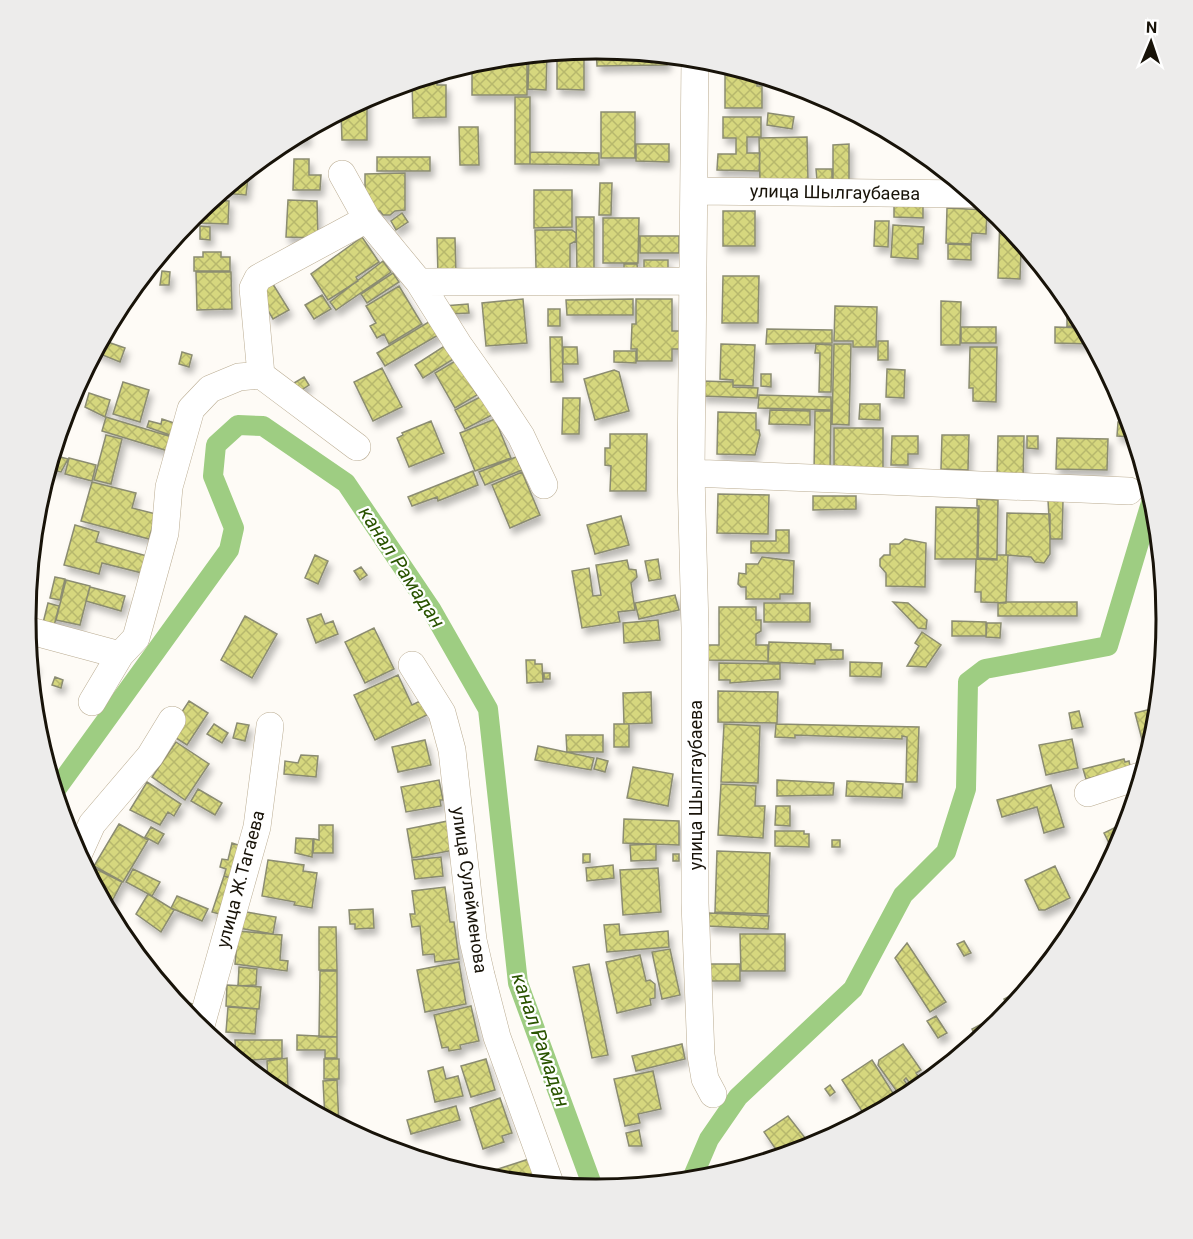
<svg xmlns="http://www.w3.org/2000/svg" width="1193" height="1239" font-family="Roboto,sans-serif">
<defs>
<pattern id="building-cross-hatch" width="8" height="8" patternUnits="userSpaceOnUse" patternTransform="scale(1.5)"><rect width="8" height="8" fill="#d6d77e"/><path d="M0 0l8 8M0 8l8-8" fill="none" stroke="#b7b86c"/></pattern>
<filter id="shadow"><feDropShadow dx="3.5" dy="6" stdDeviation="3" flood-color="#0004"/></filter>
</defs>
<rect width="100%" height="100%" fill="#fefbf6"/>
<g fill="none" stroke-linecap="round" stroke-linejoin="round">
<!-- canal -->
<path stroke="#9ecd82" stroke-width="20" d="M55,791L229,550L234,528L213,476L216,445L238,425L263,426L346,483L431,609L488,709L518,983L594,1190
M691,1181L709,1139L738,1097L853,989L903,895L946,852L966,789L968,682L985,669L1108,646L1153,496"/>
</g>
<!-- building -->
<path fill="url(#building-cross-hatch)" stroke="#8b8c71" stroke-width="1.5" filter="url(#shadow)" d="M596,49L667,55V65L597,66Z
M547,53L546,90L528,89L529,55Z
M557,55H584V90L557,89Z
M527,57V95H472V64L485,59Z
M437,74V85H446V117L413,118L412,82Z
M725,74L757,75V86H762V108H725Z
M515,97H530V164H515Z
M367,98V140H342L341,112Z
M601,112H635V158H601Z
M768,113L794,117L792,129L767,125Z
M723,117H761V137H747V153H760L759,171L717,170L718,154H736V138H723Z
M459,127H478L479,165H460Z
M307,130V140H289Z
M807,137L808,181L760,182L759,138Z
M636,144H669V162L636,161Z
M849,144V183H833V145Z
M530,152L599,153V165L530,164Z
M377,157H430V171H377Z
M294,159H309V175H321L320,190H293Z
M816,169H832V181H817Z
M249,170L246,195L221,193Z
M405,173V210L395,211L390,215H383L380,211H365V174Z
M600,183H612L611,215H599Z
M534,190H572V227L534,228Z
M212,200L229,201L228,224L200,223V210Z
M288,200L317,201L318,238L286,237Z
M894,203L923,204V218L894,217Z
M947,208L987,210L986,234L972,233L971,244L946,243Z
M723,211H755V246H723Z
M402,213L408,222L396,230L391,221Z
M1000,216L1020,240H1017V250H1021L1020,279L998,278Z
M576,217H594V274H577Z
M603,218H639L638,263H603Z
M875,221H889L888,247L874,246Z
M893,225L924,227L923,244H918V259L891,257Z
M200,226L210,227V240L200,239Z
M535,230H572L576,233V241L570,244V271L541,274L536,268Z
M640,236H679V253H640Z
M362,237L379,262L356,277L358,281L328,300L311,274Z
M437,238H455L456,274L438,275Z
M948,244L971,245V260L948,259Z
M203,252H221V257H230V271H194V257H203Z
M644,260H668V273H644Z
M383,261L391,272L336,310L330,302Z
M624,264H637L638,273H624Z
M162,271L170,272L169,285H160Z
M196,272H231L232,309L197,310Z
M393,273L399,282L367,303L361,294Z
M723,276H759L758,323H722Z
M271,281L289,310L273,319L256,290Z
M399,286L422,324L389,344L384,334L377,338L370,326L376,323L366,306Z
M322,295L331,309L314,319L305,305Z
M523,299L527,343L486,346L482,303Z
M633,299V315H567L566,300Z
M636,299H672V331H682V349H672V361H637V349H631L632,324H636Z
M941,301L961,302L960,345H941Z
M468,304L469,313L449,314L444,306Z
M835,306L877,307L876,347H853V341H834Z
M548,309H560V326H548Z
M1067,316H1079L1084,327L1067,326Z
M432,320L440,334L385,366L377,353Z
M961,327H996V343H961Z
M1055,327L1085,328L1093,344L1055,343Z
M767,329L832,330V343L766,344Z
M550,337H562L563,382H551Z
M102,340L125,348L120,362L95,352Z
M878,341H888V360H878Z
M721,344L755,345L753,386L733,385V380L720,379Z
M816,344L832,345L831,392H819L820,353H815Z
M834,344H851L849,425L832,424Z
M446,345L455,358L423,378L415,365Z
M563,347H577L578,364H563Z
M970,347H997L996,402L973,401V388H969Z
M614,351H636V363L614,362Z
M182,352L192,355L189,367L179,364Z
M457,360L477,395L455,408L435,373Z
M382,368L402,407L373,421L354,382Z
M887,369L905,370L904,398L886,397Z
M614,370L619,372L629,411L595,420L584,379Z
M761,374H771V387L761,386Z
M304,377L309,385L300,391L294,383Z
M702,381L733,382V387L758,388L757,398L701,396Z
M123,382L149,390L140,422L113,414Z
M75,390L77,391L74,401L70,400Z
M89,393L110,400L105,417L85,407Z
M759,395L831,397V410L758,408Z
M482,396L492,415L465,429L455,410Z
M563,398H580L579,434H562Z
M860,404H880V420L859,419Z
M770,410L810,411V425L769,424Z
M815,411H831L830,473H814Z
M718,412L756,413V430H759L760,435L755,455L717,454Z
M106,417L172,437L168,451L102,431Z
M162,419L177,424L173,436L147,427L149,421L161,424Z
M495,419L511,458L475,471L460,433Z
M431,421L444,453L409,467L397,438L403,435L402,433Z
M1118,422H1130V437L1117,436Z
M834,428H883V475L834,469Z
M610,434H647L646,491H610L611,466L605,465V448H610Z
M106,435L122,439L111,484L94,480Z
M942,435H969L968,470L941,469Z
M892,436H918V454H908V465H891Z
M998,436H1024L1023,480L997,479Z
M1027,436H1038V449L1027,448Z
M1057,438L1108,439L1107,470L1056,469Z
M53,455L68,459L61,472L48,469Z
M516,457L522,470L485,485L479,472Z
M69,458L96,465L92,481L65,474Z
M473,471L478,485L438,501L437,497L412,506L408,497Z
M522,472L540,515L510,528L492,485Z
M92,482L136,493L132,508L156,514L149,539L81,521Z
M718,494L769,495L768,534L717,533Z
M813,496H856V509L813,510Z
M977,499L998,500L997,559L978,558L979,506H977Z
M1048,500L1063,501L1062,539H1051L1050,535Z
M936,507L978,508L977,559H935Z
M1007,513L1050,514V554L1044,563L1035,562L1031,557L1006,555Z
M621,516L629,545L595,554L587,525Z
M75,525L99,532L96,542L147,556L142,573L102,563L99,574L64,565Z
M776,530H789V553H751V541H776Z
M905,539L926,543L925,587L886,586V573L880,566V559L884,555H890V544H899Z
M315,555L328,561L318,584L305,578Z
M997,555H1008L1006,603L981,602V592H975L976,559L997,560Z
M762,557L794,561L793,594H780V599H746V587H741L738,584L739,573L746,574V564H758Z
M658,559L661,579L649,581L645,561Z
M627,560L629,569L636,570L637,577L631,583L635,610L618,612L620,622L582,628L572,571L589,568L593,596L601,595L596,565Z
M361,567L367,575L360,580L354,571Z
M55,577L65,579L60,600L50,598Z
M66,580L90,586L80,625L56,620Z
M90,587L125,596L121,611L86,601Z
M675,595L679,610L639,619L635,603Z
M893,602L908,603L927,620L926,629L918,628Z
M1007,602H1077V616H998V603Z
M48,603L59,606L53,630L42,627Z
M764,603H810V622H764Z
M719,607H756V620H761V631L756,634V645H768V661L707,660V645H719Z
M321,614L325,624L333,621L338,634L316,643L307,619Z
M245,616L277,634L252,678L221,660Z
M658,620L660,640L624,643L623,623Z
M952,621L986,622V636H952Z
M987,623H1001L1000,638L986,637Z
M374,628L394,669L365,683L345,642Z
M922,632L941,645L926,667L907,666L919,646L915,643Z
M769,642L831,644V650H843V659L815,660V664L768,662Z
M526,660H535V664H542L543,682L527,683Z
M850,662L882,663L881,677L850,676Z
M30,663L36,664L31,680Z
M719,663L780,664V679L730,683V680H719Z
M544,673H550V679H544Z
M398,675L412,705L420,701L427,715L375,740L354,695Z
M55,677L63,680L61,688L52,685Z
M718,691L778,692L777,723L718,722Z
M651,692L652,723L624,724L623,693Z
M189,701L208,713L187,745L173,736L174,724Z
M1159,707L1156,731L1149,754L1146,755L1135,713Z
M1079,711L1083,727L1072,729L1069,713Z
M237,723L249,725L245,741L233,738Z
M214,724L228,733L222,743L207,734Z
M614,724H629V747H614Z
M724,724L760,726L758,783L721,782Z
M776,724L919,727L917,782H906L907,737L902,736V739L795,735V738L775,737Z
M566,735H603V752H567Z
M1072,739L1078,768L1046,775L1039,745Z
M425,740L431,765L398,772L392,747Z
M176,742L209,764L185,800L152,777Z
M538,746L594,758L591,770L535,760Z
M301,755L318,756L316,777L284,774L285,761L298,763Z
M597,758L608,761L605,772L594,769Z
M1124,759L1125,762L1129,761L1130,766L1127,769L1086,779L1083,769Z
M633,767L673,774L668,806L627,798Z
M439,780L443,800H440L441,806L406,812L401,787Z
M777,780L834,783L833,795L777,796Z
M847,781L903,784L902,798L846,796Z
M147,782L181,804L174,816L168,812L160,825L130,810Z
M721,784L756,786L755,806H765L763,838L718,835Z
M1051,785L1064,827L1044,833L1037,807L1002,817L997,800Z
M198,789L222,803L215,815L191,801Z
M776,806H790V826L775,825Z
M624,819L679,821V845L623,843Z
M448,821L454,850L412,858L407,829Z
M1128,821L1124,838L1115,855L1104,833Z
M119,824L148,840L123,882L94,866Z
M319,825H333V853H313L314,839L319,840Z
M151,827L164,834L158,844L145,837Z
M775,831H804V834H809V847L775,846Z
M296,838L313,839L312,857L295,853Z
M832,840H840V847H832Z
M232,843L244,847L235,879L224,876L226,869L220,867L222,859L228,860Z
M656,844V860L631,861L630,845Z
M717,851L770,853L768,914L715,912Z
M583,854H590V862L583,863Z
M673,854H679V861H673Z
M441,857L443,876L415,879L412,860Z
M268,860L304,865L303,871L317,873L312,908L294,905L295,902L262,896Z
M613,865L614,878L587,881L586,868Z
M1055,866L1070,898L1045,910H1039L1025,880Z
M94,868L122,882L110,905L103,902L89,876Z
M658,868L661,912L623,915L620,870Z
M133,869L160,882L152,896L126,882Z
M224,876L234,879L223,915L212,912Z
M445,887L450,922H454L459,959L435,962L434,954L423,955L420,926L412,927L410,914H415L412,891Z
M148,894L174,910L161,932L136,914Z
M177,896L208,909L202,921L171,908Z
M373,909L374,928L355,929V924H350L349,910Z
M240,911L276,917L273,934L238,928Z
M709,913L769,916L768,929L708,926Z
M619,924L620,935L668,931L669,947L607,952L604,925Z
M319,927H336L337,970H319Z
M238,931L282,935L280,960L288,961L287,971L235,964Z
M740,934H785V971H741Z
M964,941L971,953L964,956L957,944Z
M907,943L946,1002L930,1012L895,958Z
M670,949L680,995L662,999L652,952Z
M640,955L646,981L650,980L655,984V998L650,999L651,1005L617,1013L606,962Z
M459,962L466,1004L425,1012L417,970Z
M589,964L608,1055L592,1058L573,967Z
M708,964H740V981H708Z
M239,967L257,969L256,985L238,986Z
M320,971H337V1037H319Z
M1032,984L1010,1011L1004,999Z
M227,985L261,987L259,1009L226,1006Z
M186,1002L199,1006L193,1024L183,1012Z
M471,1006L479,1041L460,1045L461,1049L449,1051L448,1047L442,1048L434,1015Z
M228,1007L257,1009L255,1034L226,1032Z
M1004,1012L1006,1016L1000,1023L978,1041L972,1029Z
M936,1016L947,1033L938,1038L927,1021Z
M297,1035L337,1037V1058H325V1050H297Z
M235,1040H282V1058L238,1061L236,1058Z
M682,1044L685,1059L636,1071L632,1056Z
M903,1044L921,1070L916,1073L920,1079L911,1085L906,1078L904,1080L908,1086L898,1093L878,1065L879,1060Z
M287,1058L288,1089H273L268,1085L267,1061Z
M324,1059H339V1079H324Z
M486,1059L495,1090L471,1097L461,1066Z
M872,1060L898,1101L867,1119L842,1080Z
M443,1067L446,1079L458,1076L463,1096L435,1102L428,1071Z
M653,1071L661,1109L638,1114L640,1123L625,1126L614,1079Z
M337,1080L339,1126L325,1119L323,1081Z
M830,1085L835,1092L830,1096L825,1089Z
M500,1098L512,1133L502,1136L504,1142L483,1149L470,1108Z
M456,1106L460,1120L411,1134L407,1120Z
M788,1116L813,1148L781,1157L764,1132Z
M639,1130L642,1146H629L626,1133Z
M529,1159L534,1175L512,1182L499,1181L495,1170Z
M489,1170L491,1180L470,1175Z"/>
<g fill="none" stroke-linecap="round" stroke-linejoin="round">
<defs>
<path id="minor" d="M695,58L691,473L695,628V903L701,1055L705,1079L713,1094
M342,174L367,219L419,282L458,344L494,395L521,436L544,485
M696,191L973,194
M419,282L693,281
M261,375L253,288L258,278L367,219
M691,473L1129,491
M27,630L120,655
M412,665L442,713L452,750L473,940L481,975L497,1037L551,1186
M92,702L120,655L136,638L165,533L169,487L191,409L210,389L239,377L261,375L357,447
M1088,793L1143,775
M78,855L92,824L150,756L172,720
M200,1029L257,827L270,726"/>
</defs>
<!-- minor casing -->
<use href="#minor" stroke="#baac92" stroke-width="28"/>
<!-- minor -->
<use href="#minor" stroke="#fff" stroke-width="27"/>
</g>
<g text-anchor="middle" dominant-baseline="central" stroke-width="4.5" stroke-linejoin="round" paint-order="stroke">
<!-- street labels -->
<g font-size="18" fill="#181309" stroke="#fff">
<text transform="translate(835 192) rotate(1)">улица Шылгаубаева</text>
<text transform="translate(695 785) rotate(-90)">улица Шылгаубаева</text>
<text transform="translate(240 879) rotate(-75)">улица Ж.Тагаева</text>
<text transform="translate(470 890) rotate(82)">улица Сулейменова</text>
</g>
<!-- water labels -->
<g font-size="20" font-style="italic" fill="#2a5401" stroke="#fff">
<text transform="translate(402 567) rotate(57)">канал Рамадан</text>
<text transform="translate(541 1040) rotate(71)">канал Рамадан</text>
</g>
</g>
<!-- crop -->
<path d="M0 0H1193V1239H0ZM36 619a560 560 0 1 1 1120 0a560 560 0 1 1-1120 0Z" fill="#edeceb" fill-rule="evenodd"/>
<path fill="none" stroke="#181309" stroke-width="3" d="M36 619a560 560 0 1 1 1120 0a560 560 0 1 1-1120 0Z"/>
<!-- north arrow -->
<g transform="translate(1151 42) rotate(2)" stroke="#ffffff" stroke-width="4.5" paint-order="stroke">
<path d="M0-4.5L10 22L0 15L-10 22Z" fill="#181309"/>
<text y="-9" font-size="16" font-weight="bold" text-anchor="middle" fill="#181309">N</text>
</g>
</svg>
